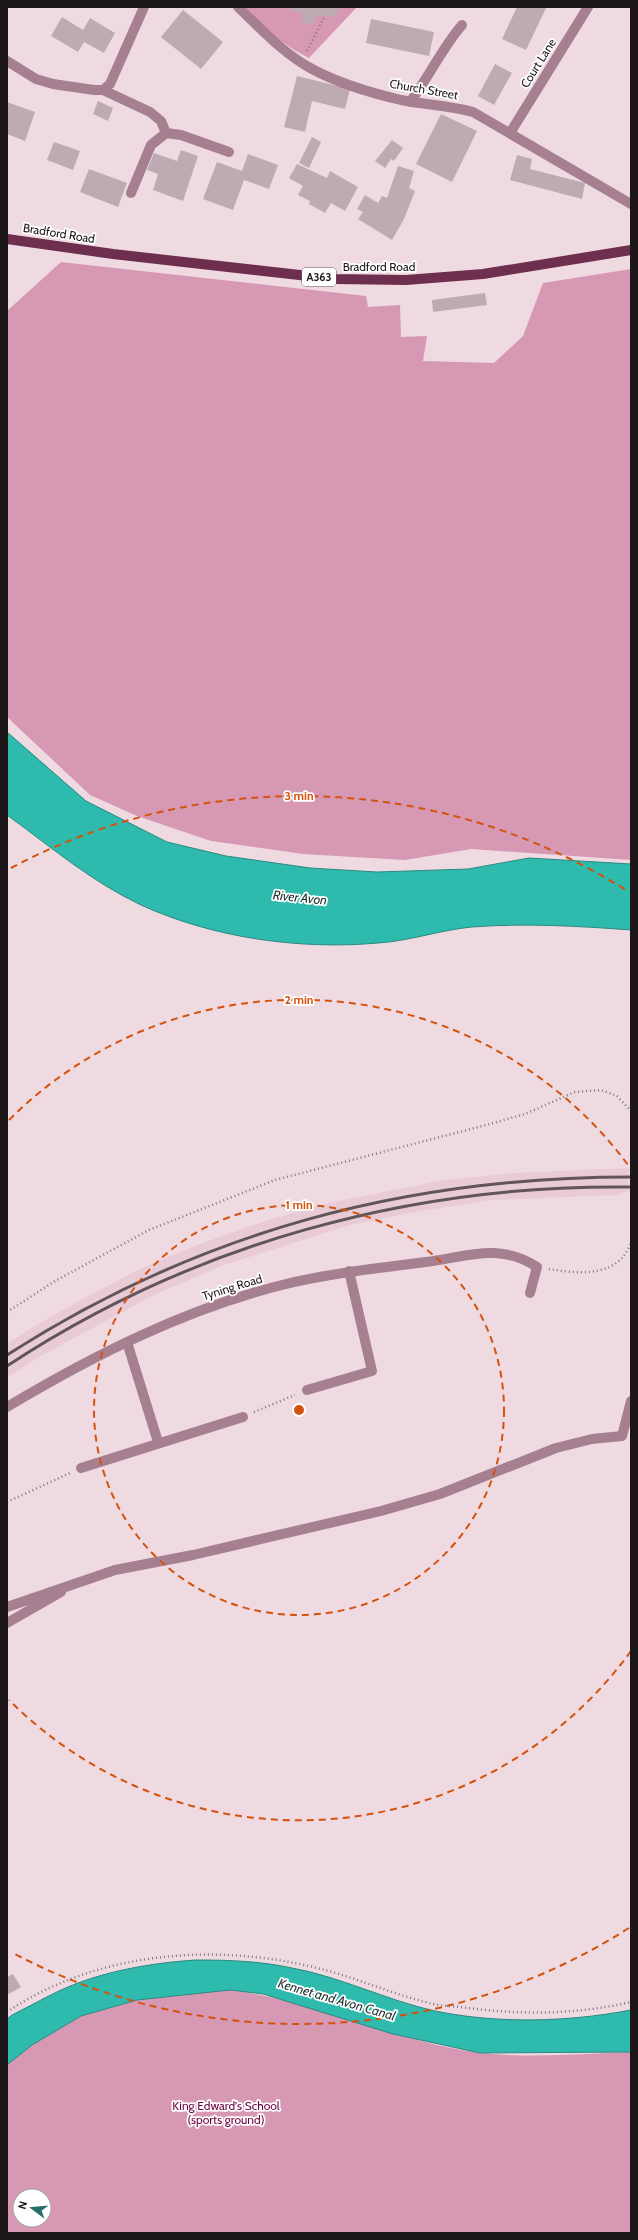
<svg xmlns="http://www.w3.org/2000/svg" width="638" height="2240" font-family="Cabin,sans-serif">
<rect width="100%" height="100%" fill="#efdae2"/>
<!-- built -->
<path fill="#e8cbd6" d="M629,1168L628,1191L618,1195L490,1200L415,1212L350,1225L221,1266L154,1295L39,1357L7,1378V1344L38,1324L88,1296L140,1269L197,1245L265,1221L329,1203L444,1180L514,1173Z"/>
<!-- green -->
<path fill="#d798b4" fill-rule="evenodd" d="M243,7H357L309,58C284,45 262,28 243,7Z
M61,262L366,296L368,307L400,305L401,337L427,336L423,361L494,363L523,336L543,283L631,269V860L471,849L405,860L303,854L211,841L137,816L90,795L7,717V311Z
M230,1990C307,2000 379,2034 456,2049C512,2060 574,2054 631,2052V2233H7V2065L32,2045L81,2016L137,2000ZM20,2196H44V2220H20Z"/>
<!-- water -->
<path fill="#2fbaae" stroke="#2a8981" d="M7,732L86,801L167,842L226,856L310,868L377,872L468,869L529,858L631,864V930C578,926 525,923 472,927C440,930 410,941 378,943C300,950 213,938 141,905C92,882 51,847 7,815Z
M196,1960C229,1960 260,1961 292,1968C341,1977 386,2000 435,2011C498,2024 568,2022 631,2010V2052L480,2053L393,2034L263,1994L230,1990L137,2000L81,2016L32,2045L7,2065V2019L12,2015C28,2007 44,1998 61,1990C103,1971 151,1963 196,1960Z"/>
<!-- building -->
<path fill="#beaab2" d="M291,7H338L337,17L316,15L315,24L302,23L303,13L291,12Z
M517,7L546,8L526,50L502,39Z
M183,10L223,42L201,69L161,37Z
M62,17L83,30L90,18L115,33L104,53L84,42L78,52L51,36Z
M371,19L434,32L429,56L366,43Z
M495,64L512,73L494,105L478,96Z
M297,76L350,89L345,109L312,101L305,132L284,127Z
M98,101L113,108L108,121L93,114Z
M7,102L35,112L25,141L7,134Z
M441,114L477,131L452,182L416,164Z
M312,137L321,142L309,168L299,163Z
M392,140L403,148L394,161L391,159L385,168L375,161Z
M54,142L80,151L73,170L47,160Z
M181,150L198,156L183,201L153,190L158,174L147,170L154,153L177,161Z
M248,154L278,165L269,189L244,180L233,210L203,199L217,162L242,171Z
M517,155L532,159L530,169L585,183L582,199L510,180Z
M297,164L327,178L330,171L358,187L345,211L331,203L325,213L309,204L310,201L298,195L303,186L289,178Z
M398,166L414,171L409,188L415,191L404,219L392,240L358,219L363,212L357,209L365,195L378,203L382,196L387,198Z
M89,169L127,183L118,207L80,192Z
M485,293L487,305L433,312L432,300Z
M13,1974L21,1987L7,1995V1977Z"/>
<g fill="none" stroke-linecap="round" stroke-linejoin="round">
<!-- path -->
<path stroke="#85777d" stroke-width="2.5" stroke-dasharray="1 3" stroke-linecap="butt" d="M307,51L325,16
M549,1269C579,1274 619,1278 631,1242
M7,1312L55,1281L149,1230L275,1180L486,1125L525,1114L575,1092L601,1090L617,1096L631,1111
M254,1412L295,1395
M7,1502L70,1473
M7,2012C97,1951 217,1942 321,1969C357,1978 392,1994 429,2003C439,2006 450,2006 461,2007C516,2015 576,2015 631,2002"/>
<!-- minor -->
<path stroke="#a68090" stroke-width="10" d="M238,7C261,29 284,54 312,69C340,84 371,93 401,100C426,105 448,105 473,112L631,204
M7,61L36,79L53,84L94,90H103L110,84L144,7
M103,90L150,112L161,121L166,133L181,135L229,152
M410,102C429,77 442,48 462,25
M510,133L588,7
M131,193L151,145L166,133
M127,1342L158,1442
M307,1390L372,1371L349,1271
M7,1407C94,1355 187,1308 286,1284C332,1273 379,1268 426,1262C466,1257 499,1242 537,1267L530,1293
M81,1468L243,1417
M7,1607L115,1570L193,1555L381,1511L440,1494L556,1448L592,1439L622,1436L631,1401
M7,1623L61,1592"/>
<!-- major -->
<path stroke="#6e2f4e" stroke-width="10" d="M7,239L113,254L335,279L406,280L483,274L631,250"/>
<!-- rail -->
<path stroke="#61555a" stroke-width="3" d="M7,1355C199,1232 404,1177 631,1177
M7,1366C192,1244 410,1184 631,1187"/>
</g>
<!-- distance rings -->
<g fill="none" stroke="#d4520d" stroke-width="2" stroke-dasharray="7 5">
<circle cx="299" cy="1410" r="205"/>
<path d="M631 1651A410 410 0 0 1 9 1700M9 1120A410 410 0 0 1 631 1169"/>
<path d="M629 1928A614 614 0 0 1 11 1952M11 868A614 614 0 0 1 629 892"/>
</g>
<g text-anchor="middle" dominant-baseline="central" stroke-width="3.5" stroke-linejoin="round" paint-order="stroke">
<!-- shield labels -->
<rect fill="#fff" stroke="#615c5e" stroke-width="1" x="302" y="268" width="34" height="18" rx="3"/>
<g font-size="11" font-weight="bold" fill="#1d1619">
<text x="319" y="277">A363</text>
</g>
<!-- street labels -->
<g font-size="12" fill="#1d1619" stroke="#fff">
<text transform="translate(538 63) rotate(-58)">Court Lane</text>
<text transform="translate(424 89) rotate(10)">Church Street</text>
<text transform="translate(59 233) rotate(9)">Bradford Road</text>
<text x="379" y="266">Bradford Road</text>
<text transform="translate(232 1287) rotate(-17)">Tyning Road</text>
</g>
<!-- park labels -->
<g font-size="12" fill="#6e0344" stroke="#fff">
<text x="226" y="2105">King Edward's School<tspan x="226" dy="14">(sports ground)</tspan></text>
</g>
<!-- water labels -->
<g font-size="13" font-style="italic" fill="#203634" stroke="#fff">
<text transform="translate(300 897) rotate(6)">River Avon</text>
<text transform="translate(337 1999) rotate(16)">Kennet and Avon Canal</text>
</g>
</g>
<circle cx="299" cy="1410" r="6" fill="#d4520d" stroke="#fff" stroke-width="2"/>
<g font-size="12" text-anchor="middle" font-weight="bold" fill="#d4520d" stroke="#fff" stroke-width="3.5" stroke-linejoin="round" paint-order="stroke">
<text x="299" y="800">3 min</text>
<text x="299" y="1004">2 min</text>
<text x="299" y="1209">1 min</text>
</g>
<!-- border -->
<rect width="638" height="2240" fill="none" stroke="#1d1619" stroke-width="16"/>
<!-- north arrow -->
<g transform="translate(32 2208) rotate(286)"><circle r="19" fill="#ffffff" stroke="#a5a2a3"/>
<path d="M0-3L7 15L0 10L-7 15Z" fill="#277069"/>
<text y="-6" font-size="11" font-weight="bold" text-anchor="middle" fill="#1d1619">N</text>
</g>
</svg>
